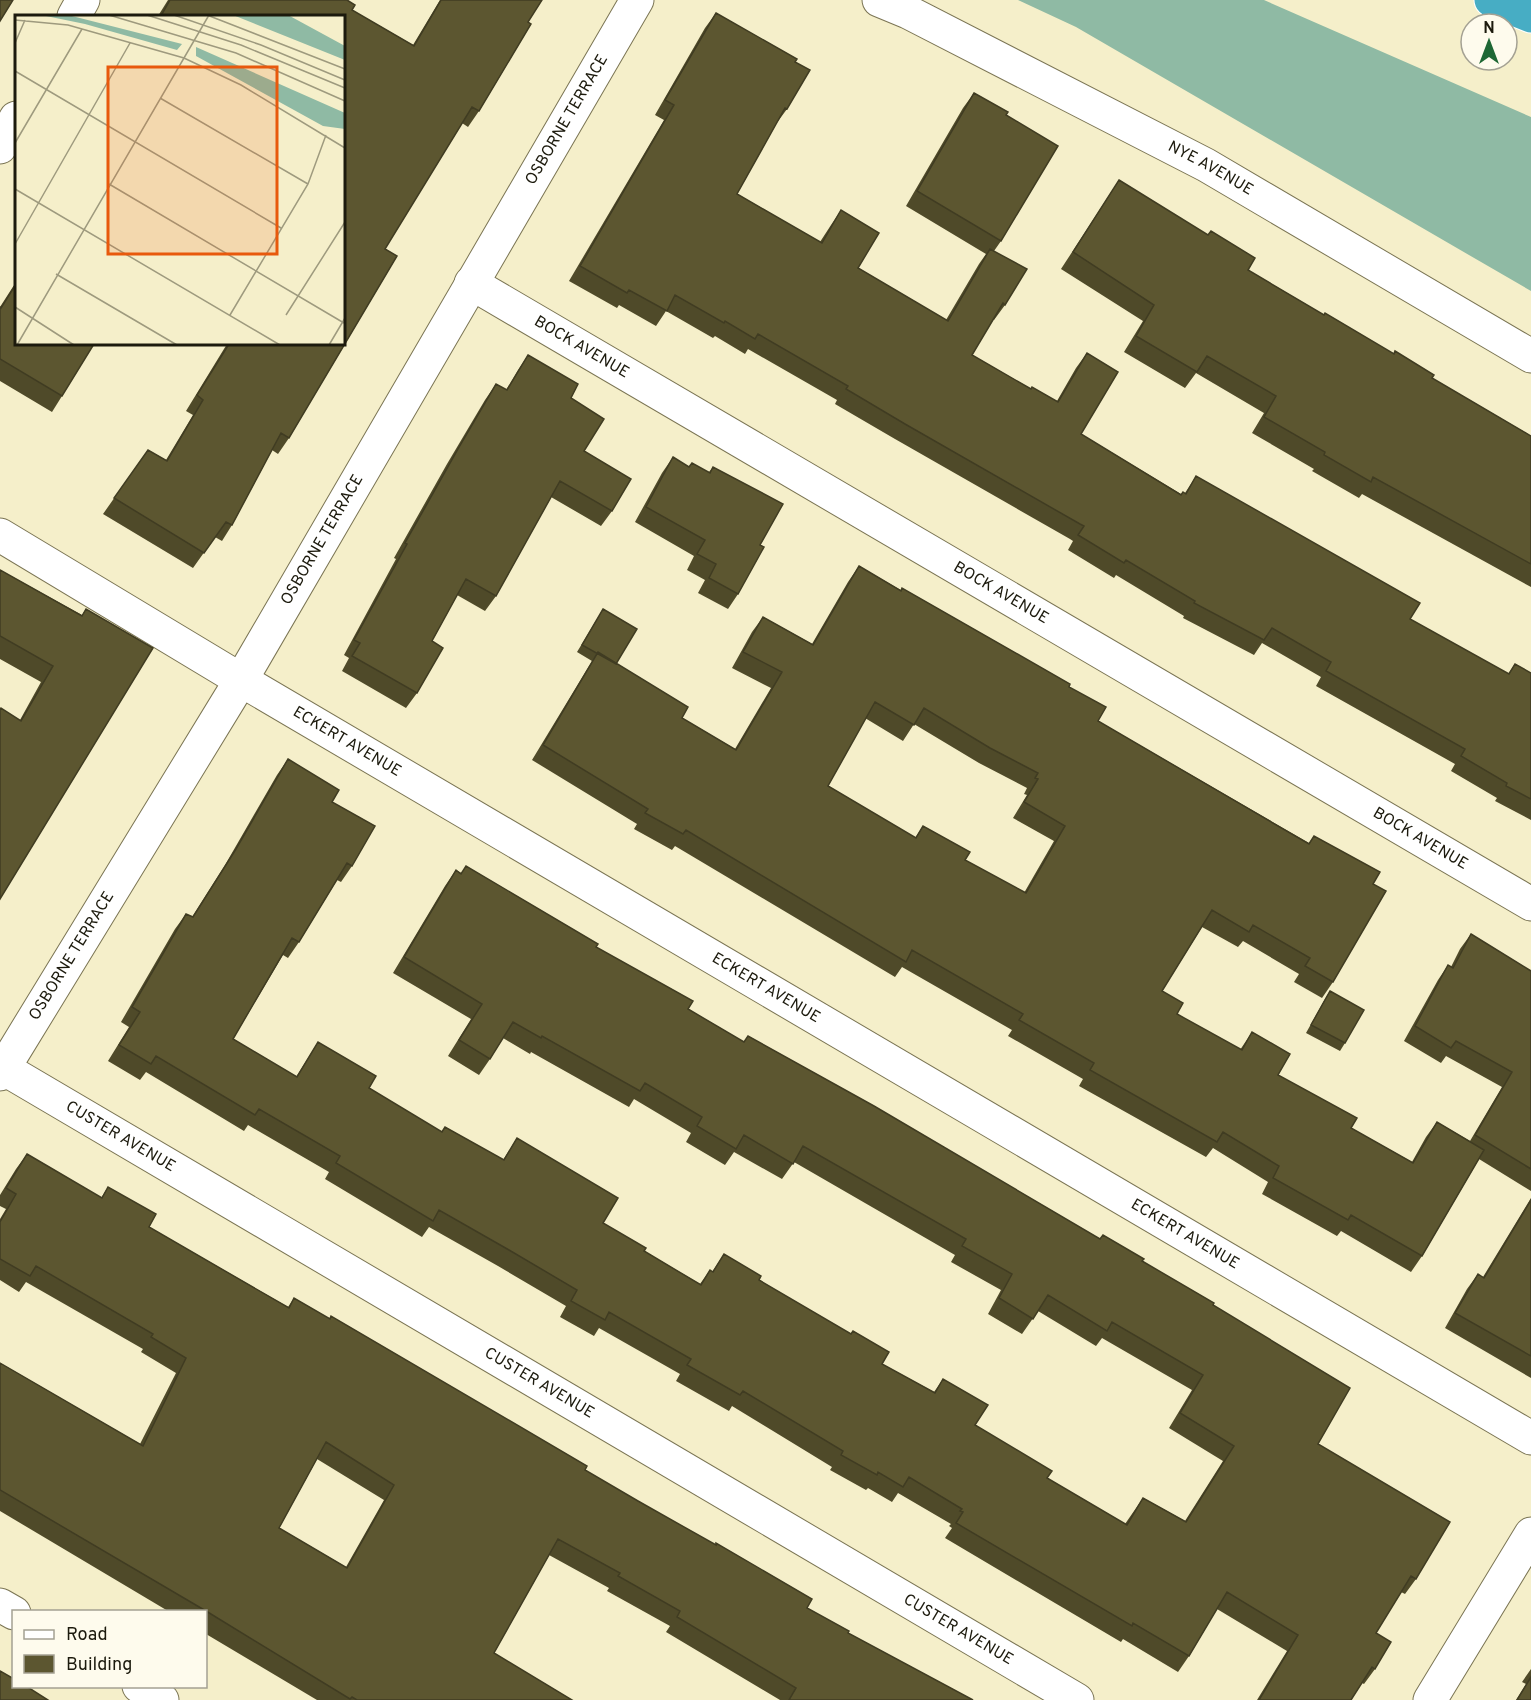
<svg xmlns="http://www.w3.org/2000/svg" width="1531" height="1700" font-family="Overpass,sans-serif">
<rect width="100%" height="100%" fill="#f5efca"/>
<!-- forest -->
<path fill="#8fbaa4" d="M1018,0H1264L1531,117V291L1076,27Z"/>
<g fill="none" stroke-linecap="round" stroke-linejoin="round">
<defs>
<g id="minor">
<path d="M74,16L83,0"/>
<path d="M0,147L16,118"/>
<path id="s1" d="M471,283L1531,904"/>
<path id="s2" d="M0,535L241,680L1531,1438"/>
<path id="s3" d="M3,1068L1077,1700"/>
<path d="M0,1605L14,1613"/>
<path d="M139,1686L162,1700"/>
<path d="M1430,1700L1531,1534"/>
</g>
<g id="tertiary">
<path id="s4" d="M879,0L908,12L1206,165L1531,356"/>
<path id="s5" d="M0,1074L241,680L637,0"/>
</g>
<path id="motorway" d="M1491,0L1531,16"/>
</defs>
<!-- minor casing -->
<use href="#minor" stroke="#7b7554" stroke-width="35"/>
<!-- tertiary casing -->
<use href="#tertiary" stroke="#7b7554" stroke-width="35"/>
<!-- motorway casing -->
<use href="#motorway" stroke="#fff" stroke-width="35"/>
<!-- minor -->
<use href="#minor" stroke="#fff" stroke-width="33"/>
<!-- tertiary -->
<use href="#tertiary" stroke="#fff" stroke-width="33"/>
<!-- motorway -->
<use href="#motorway" stroke="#47adc4" stroke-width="33"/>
</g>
<!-- wall -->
<path fill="#4f4a29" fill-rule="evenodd" d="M168,0H347L355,5L352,10L413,45L440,0H542L528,22L531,24L479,111L468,127L462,123L385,249L397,256L289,438L278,454L272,450L232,525L222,541L215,537L193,568L103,514L148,450L166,460L193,415L186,411L227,344H344V16H158Z
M716,13L795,62L787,109L776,124L737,194L820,242L831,225L841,210L858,268L946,320L979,264L986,254L906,206L963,108L974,93L1006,115L1001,241L994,251L1005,305L994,320L993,319L972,355L1031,389L1057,401L1076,368L1087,353L1081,434L1181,494L1185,493L1196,476L1410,619L1508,674L1515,664L1531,673V820L1495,801L1497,798L1451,771L1455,764L1316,686L1321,677L1262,643L1254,655L1183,618L1184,616L1116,575L1114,578L1068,550L1073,541L1070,539L895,439L835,404L837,400L748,349L745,354L715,336L713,338L666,311L656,326L619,305L617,308L569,281L664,120L655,115L705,28Z
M1119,180L1248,270L1324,315L1531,436V587L1362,494L1359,498L1312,471L1314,469L1252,433L1264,413L1196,373L1185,388L1124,352L1143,321L1061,269Z
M16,282V344L62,396L52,412L0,381V307Z
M528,355L571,398L584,451L612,511L601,526L551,497L496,596L485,611L457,595L432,641L417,693L406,708L342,671L349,658L344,655L396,559L394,558L447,464L485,400L496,384L506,390L518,370Z
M673,457L689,467L709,472L713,467L760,545L738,594L728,609L698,593L705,580L687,570L694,556L635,522L662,473Z
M859,566L1069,687L1098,721L1309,843L1314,836L1373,884L1333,982L1322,998L1294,982L1299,974L1243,941L1238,947L1202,927L1162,991L1177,1014L1240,1050L1252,1032L1278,1075L1351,1128L1412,1162L1426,1137L1437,1122L1470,1141L1502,1087L1446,1056L1441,1063L1404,1041L1438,980L1448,965L1451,967L1460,949L1471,934L1531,971V1191L1479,1159L1422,1256L1411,1272L1341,1231L1337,1236L1262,1194L1268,1182L1213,1148L1206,1157L1079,1086L1083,1079L1008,1036L1012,1030L902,967L895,977L675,846L672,850L634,829L637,824L532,760L592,661L577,652L603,609L616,664L682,718L735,749L771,688L732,668L752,632L763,617L812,644L848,582ZM865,718L903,741L914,724L979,763L1027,788L1024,794L1027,795L1013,818L1054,841L1024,893L965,860L923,826L915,838L828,786Z
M0,570L82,615L86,609L0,899L20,720L41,682L0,659Z
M288,759L332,802L352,866L341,882L337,880L299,942L288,958L283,955L233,1039L296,1077L318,1042L369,1088L441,1132L445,1127L503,1160L517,1138L603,1223L644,1251L700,1284L710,1270L712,1272L724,1254L759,1280L882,1364L934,1392L943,1379L975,1425L1047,1478L1125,1524L1143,1498L1185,1521L1223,1461L1169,1428L1192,1390L1102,1338L1096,1346L1038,1311L1022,1334L988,1314L1001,1290L951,1262L955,1255L794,1162L782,1179L734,1152L725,1165L686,1142L691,1133L634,1099L629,1107L531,1052L530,1054L503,1038L490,1059L479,1075L448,1056L471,1019L393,973L445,886L456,870L596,947L688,1009L744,1042L748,1036L1100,1239L1142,1261L1213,1305L1318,1444L1416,1579L1405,1594L1401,1592L1376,1633L1375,1669L1364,1684L1362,1683L1351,1700H1257L1287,1651L1217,1609L1189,1656L1178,1672L1123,1639L1121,1642L945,1538L952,1528L949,1526L951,1524L898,1493L892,1502L868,1488L866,1490L830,1470L832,1467L732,1406L729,1411L676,1381L680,1374L599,1328L594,1336L560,1317L566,1306L498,1266L429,1227L422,1237L325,1179L329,1172L248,1125L244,1131L146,1072L140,1080L108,1061L129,1027L121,1022L175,929L186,914L192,917L225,865L277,775Z
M1330,991L1345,1043L1340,1051L1306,1033L1325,999Z
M27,1154L101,1198L108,1187L149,1227L288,1307L294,1298L585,1470L848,1633L973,1700H780L666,1632L670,1626L607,1591L609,1588L549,1555L494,1653L572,1700H317L206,1634V1611H168L0,1511V1363L140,1444L176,1373L141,1352L143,1349L26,1282L19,1292L0,1280V1219L6,1209L0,1206V1195L16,1169ZM317,1459L384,1500L346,1567L279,1528Z
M1531,1198V1378L1445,1328L1467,1289L1478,1274L1483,1277Z
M1531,1669V1700H1516L1526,1684L1522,1682Z"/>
<!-- building -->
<path fill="#5c5630" stroke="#403c22" stroke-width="1.5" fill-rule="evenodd" d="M0,0H13L0,21Z
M170,0H347L355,5L352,10L414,46L441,0H542L528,22L531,24L479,111L472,107L385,249L397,256L289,438L281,433L232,525L226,522L204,553L114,498L148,450L167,461L203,400L197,395L229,344H344V16H161Z
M716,13L797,59L795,62L810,70L787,109L785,108L737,194L822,243L841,210L879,233L858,268L948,321L990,249L1027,269L1005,305L1003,303L972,355L1031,389L1032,387L1058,402L1087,353L1118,372L1081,434L1181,495L1183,492L1186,494L1196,476L1420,603L1410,619L1509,674L1515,664L1531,673V799L1506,786L1507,783L1461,756L1465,749L1326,671L1331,662L1272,628L1264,640L1194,603L1195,601L1126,560L1124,563L1078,535L1084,526L1080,524L905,424L846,389L848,386L758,334L755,339L725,321L724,323L675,295L667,311L629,290L627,293L580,266L674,105L665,100Z
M974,93L1008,112L1006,115L1058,146L1001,241L917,191Z
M1119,180L1208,235L1211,231L1255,258L1248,270L1324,315L1325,313L1394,354L1395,351L1434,375L1432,378L1531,436V564L1373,477L1371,482L1324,455L1325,452L1264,417L1276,396L1207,356L1197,372L1136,336L1154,305L1073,252Z
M16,284V344H94L62,396L0,359V307L1,308Z
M528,355L578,384L571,398L604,419L584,451L631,479L612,511L560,481L496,596L466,579L432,641L443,648L417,693L352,656L360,643L354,640L407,544L405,543L458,449L496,384L507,390Z
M673,457L689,467L692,463L710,473L713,467L783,504L760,545L764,547L738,594L709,578L716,564L697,554L705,540L646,507Z
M859,566L901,591L902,588L1070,684L1069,687L1106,707L1098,721L1309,844L1314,836L1380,872L1373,884L1386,891L1333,982L1305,966L1310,958L1253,925L1249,932L1212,910L1162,991L1183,1003L1177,1014L1242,1050L1252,1032L1290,1054L1278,1075L1357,1118L1351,1128L1413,1163L1437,1122L1484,1150L1422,1256L1351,1215L1348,1220L1273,1178L1279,1166L1223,1132L1217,1142L1090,1070L1094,1063L1019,1020L1023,1014L912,950L906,962L686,830L683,834L645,813L648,809L543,745L598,652L688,707L682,718L736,750L782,672L743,652L763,617L813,645ZM875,702L914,725L924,708L990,748L1038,773L1035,778L1038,779L1024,802L1065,826L1026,893L965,860L970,852L923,826L916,838L828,786Z
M0,570L82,616L86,609L153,648L0,899V710L1,708L21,721L53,666L0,636Z
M603,609L637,629L616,664L582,645Z
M288,759L339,790L332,802L375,826L352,866L347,863L299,942L292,938L233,1039L297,1077L318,1042L376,1076L369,1088L442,1132L445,1127L504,1160L517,1138L618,1198L603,1223L646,1248L644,1251L701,1285L710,1270L713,1272L724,1254L761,1276L759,1280L851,1334L853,1331L889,1352L882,1364L935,1393L943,1379L988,1405L975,1425L1052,1471L1047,1478L1127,1525L1143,1498L1186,1522L1234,1446L1180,1413L1203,1375L1112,1322L1107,1331L1048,1295L1033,1319L999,1298L1012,1274L962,1246L966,1239L803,1146L793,1164L744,1135L736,1149L697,1126L702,1117L645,1083L640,1091L542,1036L541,1038L513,1022L490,1059L459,1040L482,1004L404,957L456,870L461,874L466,866L598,944L596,947L693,1001L688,1009L744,1042L748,1036L874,1106L1100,1239L1103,1235L1144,1259L1142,1261L1214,1303L1213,1305L1350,1388L1318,1444L1450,1522L1416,1579L1411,1576L1376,1633L1391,1642L1375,1669L1372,1667L1351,1700H1259L1298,1635L1227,1592L1189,1656L1133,1623L1132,1626L956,1523L963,1512L960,1511L962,1509L909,1477L903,1487L878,1472L877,1475L841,1455L843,1451L743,1391L740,1395L687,1365L691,1359L609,1312L605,1320L571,1301L577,1290L509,1250L439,1210L433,1221L336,1163L340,1156L259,1109L255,1115L156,1056L151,1064L119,1045L140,1012L132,1007L186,914L193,917L236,849Z
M1471,934L1531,971V1169L1475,1135L1512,1072L1456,1041L1451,1048L1415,1026L1448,965L1453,968Z
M1330,991L1364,1010L1345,1043L1311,1025Z
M27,1154L102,1198L108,1187L156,1214L149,1227L289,1308L294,1298L330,1319L331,1316L587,1466L585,1470L638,1501L716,1545V1543L812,1599L807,1608L849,1631L848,1633L973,1700H789L796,1688L677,1617L680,1611L618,1576L620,1573L558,1539L494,1653L572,1700H357L352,1697L350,1699L206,1611L0,1490V1363L143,1446L186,1358L151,1337L153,1334L36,1266L30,1276L0,1259V1222L16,1194L6,1188ZM326,1442L394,1485L347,1568L279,1528Z
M1531,1200V1356L1455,1313L1478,1274L1484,1278Z
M0,1671L14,1679V1686H26L48,1700H0Z
M1531,1677V1700H1517Z"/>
<g text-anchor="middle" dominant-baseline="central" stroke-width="6" stroke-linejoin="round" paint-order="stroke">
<!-- street labels -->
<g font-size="16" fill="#1c1a0d" stroke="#fefbed">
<text stroke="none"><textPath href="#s5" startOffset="1110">OSBORNE TERRACE</textPath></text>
<text stroke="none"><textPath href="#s4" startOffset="372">NYE AVENUE</textPath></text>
<text stroke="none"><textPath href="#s1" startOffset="128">BOCK AVENUE</textPath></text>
<text stroke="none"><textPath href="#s5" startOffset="624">OSBORNE TERRACE</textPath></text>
<text stroke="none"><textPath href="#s1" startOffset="614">BOCK AVENUE</textPath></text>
<text stroke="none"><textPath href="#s2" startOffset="404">ECKERT AVENUE</textPath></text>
<text stroke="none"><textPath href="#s1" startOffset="1100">BOCK AVENUE</textPath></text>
<text stroke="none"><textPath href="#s5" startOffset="138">OSBORNE TERRACE</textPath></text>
<text stroke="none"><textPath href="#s2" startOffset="890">ECKERT AVENUE</textPath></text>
<text stroke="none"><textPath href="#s3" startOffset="136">CUSTER AVENUE</textPath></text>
<text stroke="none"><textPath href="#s2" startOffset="1376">ECKERT AVENUE</textPath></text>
<text stroke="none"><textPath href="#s3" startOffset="622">CUSTER AVENUE</textPath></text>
<text stroke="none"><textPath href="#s3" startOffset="1108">CUSTER AVENUE</textPath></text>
</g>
</g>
<!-- overview -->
<g transform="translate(15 15)">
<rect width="330" height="330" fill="#f5efca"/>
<path d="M0,0H53L167,29L162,35L70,9L31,1ZM218,0H273L330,31V45ZM181,32L330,98V114L308,111L181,41Z" fill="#8fbaa4"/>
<path fill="none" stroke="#9e9a7e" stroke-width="1.5" d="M94,0L221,38L330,86M132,0L226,30L330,73M159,0L246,30L330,65M192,0L330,54M0,5L53,10L169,43L226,70L330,133M0,28L10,5M0,56L266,213M145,83L293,169M0,128L67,14M94,169L329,308M0,174L265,330M0,229L115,28M41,259L162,330M0,292L59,330M215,300L293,169L311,120M271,300L330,207M2,330L194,0M314,330L330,303"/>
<path fill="#e8590c" fill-opacity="0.15" stroke="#e8590c" stroke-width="3" d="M93,52H262V239H93Z"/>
<rect width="330" height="330" fill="none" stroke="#1c1a0d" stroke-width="3"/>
</g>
<!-- legend -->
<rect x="12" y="1610" width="195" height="78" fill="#fefbed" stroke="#a4a193" stroke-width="1.5"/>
<rect x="24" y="1630" width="30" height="9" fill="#ffffff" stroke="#a4a193" stroke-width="1.5"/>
<text x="66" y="1640" font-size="18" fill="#1c1a0d">Road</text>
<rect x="24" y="1655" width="30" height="18" fill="#5c5630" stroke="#a4a193" stroke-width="1.5"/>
<text x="66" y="1670" font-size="18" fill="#1c1a0d">Building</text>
<!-- north arrow -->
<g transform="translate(1489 42)"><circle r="28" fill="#fefbed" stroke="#a4a193" stroke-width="1.5"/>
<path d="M0-4.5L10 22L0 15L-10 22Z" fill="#1e6734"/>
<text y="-9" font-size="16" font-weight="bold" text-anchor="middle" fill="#1c1a0d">N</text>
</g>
</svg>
